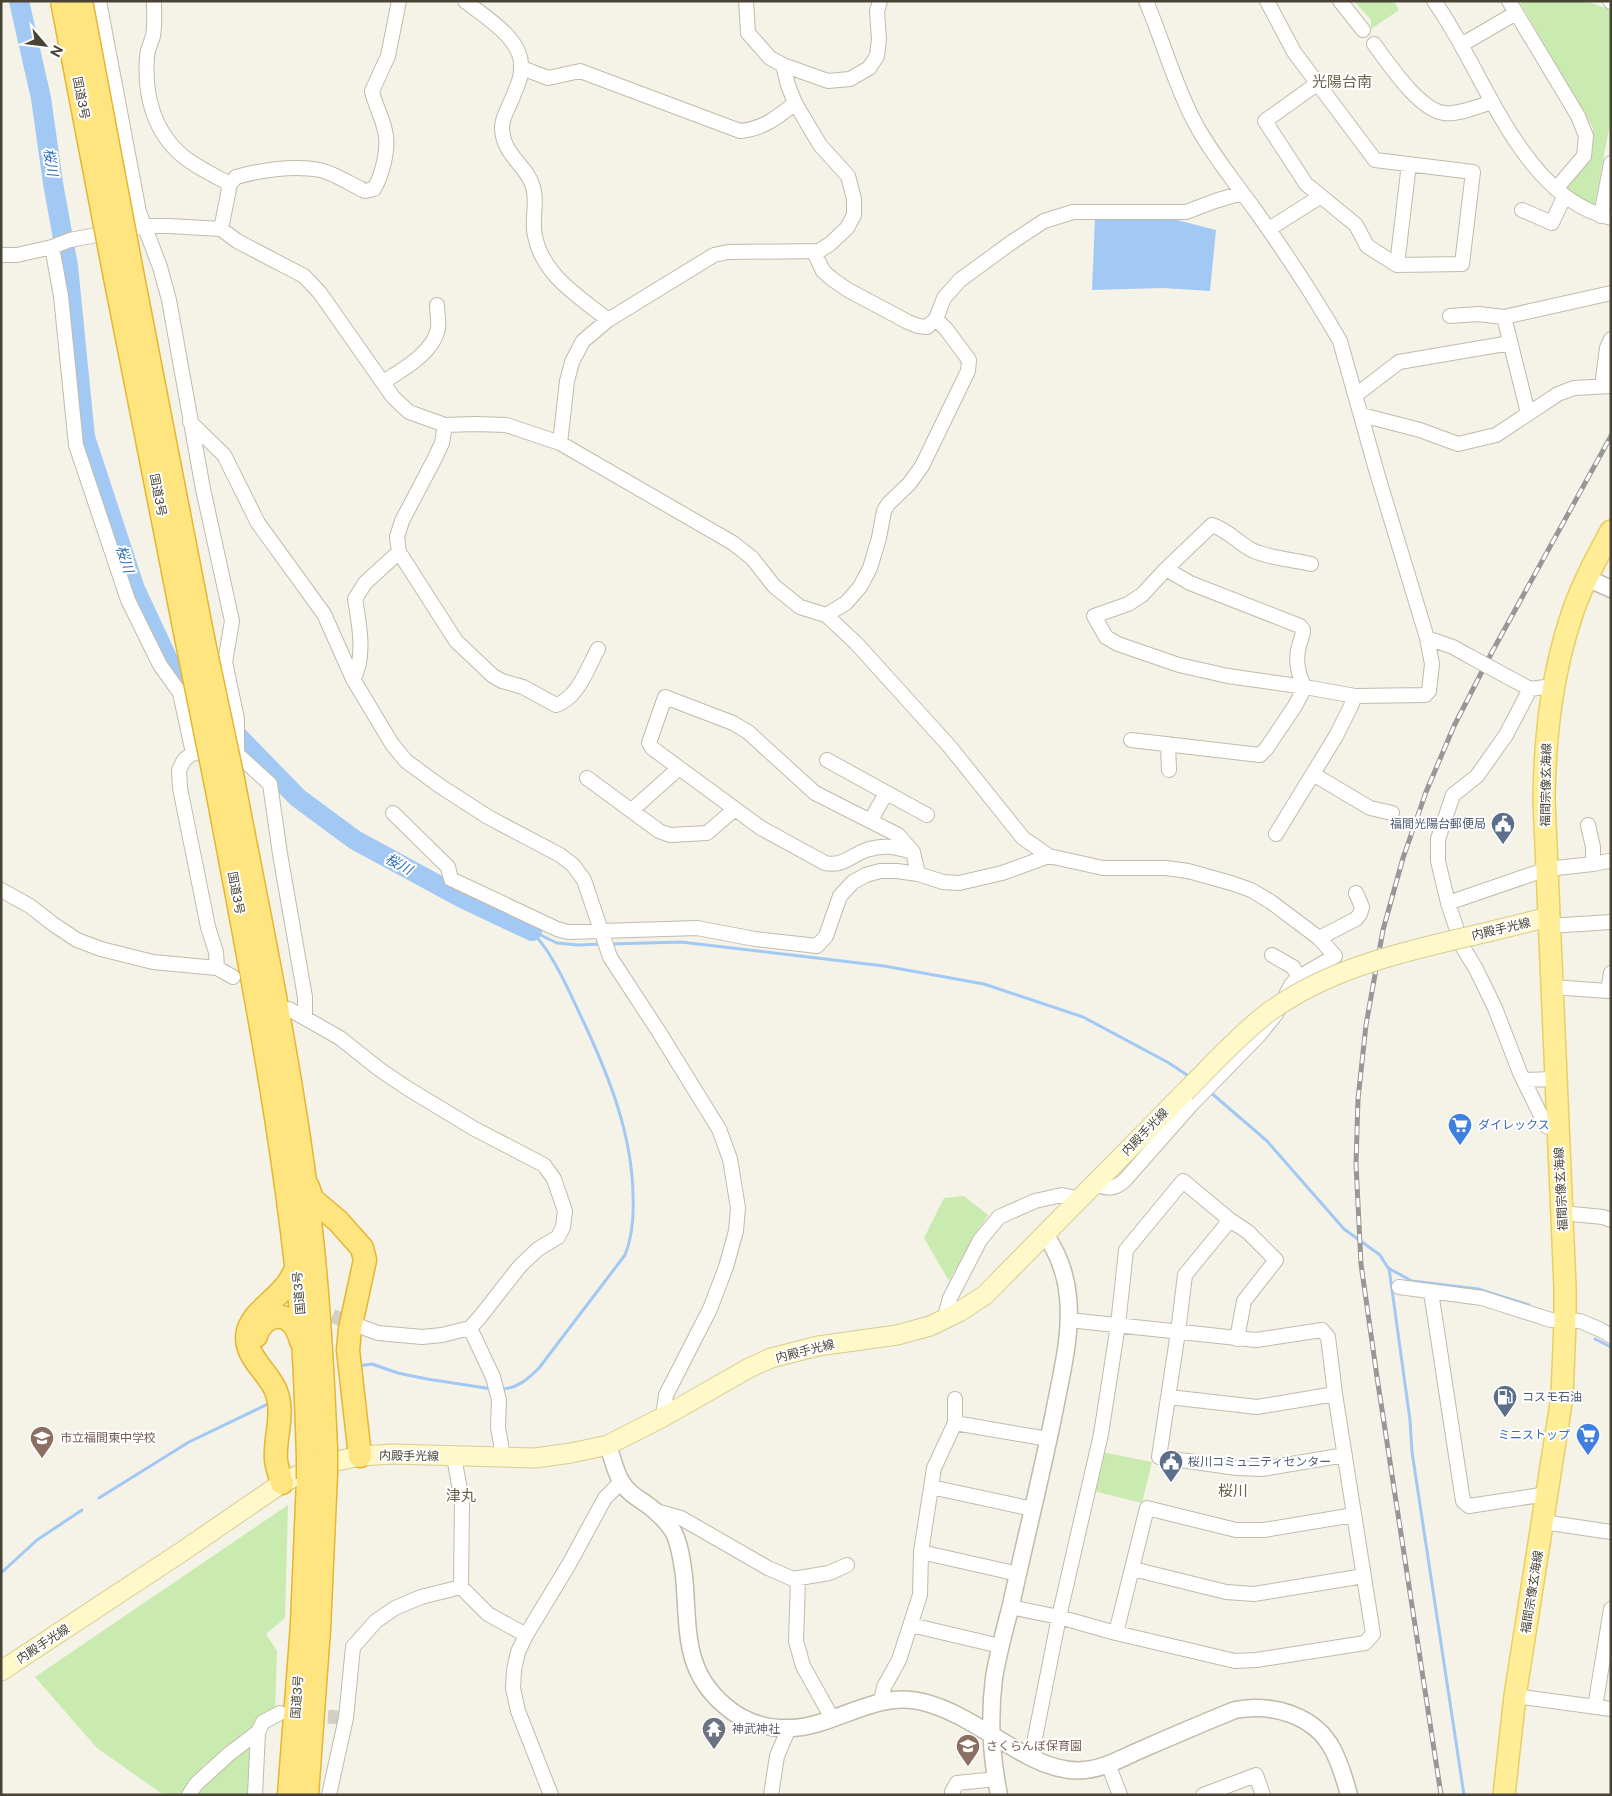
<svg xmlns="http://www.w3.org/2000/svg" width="1612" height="1796" font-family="'Public Sans','Noto Sans JP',sans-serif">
<rect width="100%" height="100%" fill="#f5f2e8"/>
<!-- green -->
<path fill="#c9ebaf" d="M1354,1H1394L1399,10L1371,29V20Z
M1519,1H1586L1611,10V118L1594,208L1566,189L1591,153L1593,128Z
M964,1196L988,1215L974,1236L949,1281L924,1238L944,1198Z
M1102,1452L1152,1462L1142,1503L1094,1491Z
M288,1505L285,1618L266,1634L277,1651L275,1711L232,1746L204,1765L180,1795H164L97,1748L35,1677Z
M248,1748L253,1751L252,1795H197L222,1769Z"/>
<!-- water -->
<path fill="#a2c9f4" d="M1095,218L1177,220L1216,230L1210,291L1163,288L1092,290Z"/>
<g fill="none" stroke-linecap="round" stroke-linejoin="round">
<!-- stream -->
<path stroke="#a2c9f4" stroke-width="3" d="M532,931L557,943L578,945L601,944
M610,944L681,942L884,966L984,984L1083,1017L1169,1063L1190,1077
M1209,1091L1267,1141L1344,1229L1380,1255L1388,1268L1412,1281L1478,1289L1529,1305
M1389,1268L1410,1420L1412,1452L1464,1795
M1595,1339L1611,1347
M358,1366L372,1364L398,1373L427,1379L492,1389
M500,1389C517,1389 528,1379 539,1368L625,1255C633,1235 634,1216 633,1195C632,1135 610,1079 585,1025C574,1002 564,978 551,957C546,948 539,940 533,932
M99,1498L189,1442L268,1404
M1,1573L37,1540L82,1510"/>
<!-- river -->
<path stroke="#a2c9f4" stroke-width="20" d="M19,1L41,98L53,183L68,266L85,437L135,589L169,662L200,698
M224,722L298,798L355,840L462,898L532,931"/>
<!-- minor-tunnel -->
<path stroke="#d3cfc4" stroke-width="14" stroke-dasharray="14 7" stroke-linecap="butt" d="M313,1308L358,1326
M307,1715L346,1718"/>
<defs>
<path id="minor" d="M99,1L139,212L160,267L169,300L203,489L232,621L225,662L237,719V754
M154,1C154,13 155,24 153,36C151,43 147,50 147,58C144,95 154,133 184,157C198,168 215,176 230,184
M465,1C486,18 524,39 521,69C521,76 518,85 515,91C512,102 502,116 502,127C502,155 527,165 533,187C538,203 531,220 535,236C543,276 579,296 608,320
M746,1L748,33L770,58L783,65L828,81L850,79L869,68L877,56L879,39L877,11L880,1
M1146,1C1163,41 1174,83 1194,121C1211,153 1234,181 1255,210C1285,252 1314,296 1340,341L1377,473L1427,638L1432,664L1429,691L1425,695L1355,696L1305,687L1228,676L1179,665L1118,644L1106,637L1094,616L1128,604L1142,595L1166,569L1212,525C1228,530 1239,544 1254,551C1270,558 1294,560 1311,564
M1267,1L1294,52L1375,160L1473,172L1462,264L1397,265L1367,246L1356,225L1306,184L1265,121L1318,83
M1340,1L1363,30
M1434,1C1484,69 1519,197 1611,218
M1509,1L1578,116L1586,136L1584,156L1556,189
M1610,1L1611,2
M1374,44C1389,64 1419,110 1444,113C1457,115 1479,106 1492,102
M1461,45L1516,13
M522,68L548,78L580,71L740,131C763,129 778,117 795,103
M1522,210L1552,223L1564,197
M1601,216L1611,163
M221,229L230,184L236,177C261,170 294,165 320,170C334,173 352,185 365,191L374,189C382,175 388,152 386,136C384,120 375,106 372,91L388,56L399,1
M1269,229L1321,196
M52,247L61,296L76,445L128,600L160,665L180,693L193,753
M814,252L823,271L832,279L848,290L908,322L918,326L927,327L936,319L944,298L960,280L1012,242L1044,221L1073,212H1186L1215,201L1242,193
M1,255H17L52,247L70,240L144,226H169L221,229L237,241L304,276L320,293L393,397L409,412L445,425L474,424L506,425L560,443L733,543L752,558L774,586L800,607L826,615L856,643L950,747L1023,838L1049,856
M1397,265L1409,164
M1450,316L1478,314L1504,317L1611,293
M1504,317L1528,413
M383,382C402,370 433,353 438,329C439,322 437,312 437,305
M1602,386L1607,348L1611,339
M1356,395L1399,362L1510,343
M1362,415L1420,430L1458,444L1496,435L1558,394L1574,388L1611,386
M190,422L224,455L258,523L324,614L353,679L392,744L406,761L440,786L488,817L560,855L573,865L584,880L610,957L659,1032L719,1129L730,1159L738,1208L736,1231L726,1267L710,1309L666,1395L663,1417
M445,425L442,443L435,458L402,521L397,537L399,552L456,641L493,676L502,681L523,687L556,705C578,698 587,669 598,649
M560,443L567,381L572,362L583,341L608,320L714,255L728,252L819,251L830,244L847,228L854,215V199L848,176L820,145L795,103L788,85L783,65
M826,615L846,603L860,587L870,568L879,538L884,511L888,504L909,484L922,466L968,371L969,360L946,329L936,319
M1427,638L1453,647L1469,656
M1506,676L1530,689L1553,686
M353,679C366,658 359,623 355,599L365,583L399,552
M1131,740L1260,755L1266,749L1295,706L1305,687C1298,676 1295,659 1299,646C1300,641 1303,636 1303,630L1300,626L1190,583L1166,569
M1168,744L1169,770
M827,760L927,815
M1313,774L1370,808L1392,813
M587,778L659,831L670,835L707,833L735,809
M632,810L679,768
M393,813L448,867L451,879L557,929L568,932L697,928L755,939L817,946L826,936L840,896L853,882L866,875L880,871H897L918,874L943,882L959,883L1002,873L1049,856L1103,868H1166L1188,871L1231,883L1251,890L1271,902L1319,938L1335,956L1301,976L1291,985L1276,1014L1259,1035L1191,1105L1125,1180C1114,1190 1107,1189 1094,1184
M871,820L886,793
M1588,825L1593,847V864
M1276,834L1336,736L1351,706L1355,696
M913,852C895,847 885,844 866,850C851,856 841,867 825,863L761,828L652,748L649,743L665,697L733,723L748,732L815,793L898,835L913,852L918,874
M1,890L30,906L53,924L77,940L101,949L153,962L217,968L233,977
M1448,903L1547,869L1593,864L1609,861
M1549,926L1611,922
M1456,927L1448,903L1438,861V839L1453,795L1477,776L1506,735L1530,689
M1319,938L1356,919L1360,914L1362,907L1356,893
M1462,946L1476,969L1495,1008L1520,1073L1546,1126L1558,1130
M1272,955L1293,967L1299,978
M217,968L216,952L208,927L180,788L179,770L184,760L193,753L237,754L270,784L280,854L305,997V1018
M1552,987L1608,991L1611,973
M289,1009L340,1038L379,1069L407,1088L473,1128L544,1165L554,1179L565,1211L563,1227L558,1237L538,1249L520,1266L480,1317L470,1328L442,1335L422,1337L378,1333L359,1326
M1524,1080L1556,1079
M1562,1213L1603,1217L1611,1220
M1230,1220L1185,1275L1178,1332L1159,1457L1237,1468L1262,1469L1345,1455
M1399,1287L1482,1298L1551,1320L1580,1321L1601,1330L1611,1336
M1431,1292L1463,1501L1469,1506L1547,1494
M944,1320L950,1298L962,1275L980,1240L999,1217L1035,1201L1062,1195L1080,1199
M470,1328L493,1377L499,1400L498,1428L501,1444V1457
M1169,1397L1257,1407L1335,1394
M955,1423L1048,1439
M454,1457L462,1501L461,1587L488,1614L526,1635
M931,1487L1033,1509
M656,1511L681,1518L768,1568L793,1579L829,1573L847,1565
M1543,1522L1611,1532
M921,1552L1018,1574
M1133,1569L1226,1592L1254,1594L1364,1576
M798,1579L796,1641L803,1666L832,1718
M1010,1607L1059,1617L1116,1633L1235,1661L1256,1660L1365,1643L1373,1634L1335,1394L1328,1337L1322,1330L1256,1340L1069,1320
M911,1625L1000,1646
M1116,1633L1147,1508L1236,1530H1264L1354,1515
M1515,1696L1611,1709
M881,1701L884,1687L899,1660L920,1595L921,1552L934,1468L955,1423V1399
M1595,1707L1611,1609
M1031,1758L1059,1617L1101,1434L1118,1325L1126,1250L1183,1181L1230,1220L1248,1232L1276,1260L1244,1301L1237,1339
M1108,1764L1120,1795
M189,1795L196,1784L229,1754L258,1732L263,1722L280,1713
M255,1795L258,1732
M329,1795L346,1718L353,1647L376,1621L395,1608L421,1597L461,1587
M551,1795L518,1711L513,1688L514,1670L518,1652L526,1635L568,1566L605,1498L621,1482
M771,1795L777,1756L789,1728
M953,1795L952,1792L957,1783L996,1779
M1203,1795L1256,1775L1263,1795"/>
<path id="tertiary" d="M1587,578L1611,589
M608,1445C612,1457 615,1471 621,1481C629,1496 645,1501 656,1512C662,1517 669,1525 673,1531C680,1544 682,1562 684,1576C689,1627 682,1669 724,1705C743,1722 766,1729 791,1728C837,1726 875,1690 923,1702C963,1712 995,1740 1032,1758C1048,1766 1067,1772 1085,1770C1106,1768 1126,1756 1145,1748C1175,1735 1205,1722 1235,1710C1272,1703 1315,1715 1333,1750C1340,1764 1345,1780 1349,1795
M999,1795C991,1756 989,1717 994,1678C998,1653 1005,1629 1011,1605C1025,1541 1041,1477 1054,1413C1061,1375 1072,1336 1068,1297C1066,1274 1058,1253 1045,1234"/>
<path id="secondary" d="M1492,931L1549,917
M1,1671L183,1551L282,1483L319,1465L360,1456L393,1454L535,1458L571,1453L608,1445L663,1417L749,1368L771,1358L818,1346L897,1335L930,1326L959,1312L985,1295L1185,1092"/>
<path id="primary" d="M1504,1795L1515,1696L1562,1397L1565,1322V1287L1544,799C1545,734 1552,673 1573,611C1583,583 1597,557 1611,531"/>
<path id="trunk" d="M132,272L203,638
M115,277L186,637
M233,779C258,910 286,1041 304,1174C317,1265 322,1357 326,1449
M216,785C246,944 278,1104 296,1265C304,1329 306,1394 308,1458
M308,1187L312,1199L338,1221L362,1248L365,1260L350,1329L348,1350L360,1456
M256,1336C260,1322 276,1310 290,1321C296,1326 299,1334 301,1341
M282,1483C280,1476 277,1468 276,1460C274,1438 285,1414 276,1391C268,1371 242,1355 248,1331C253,1313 274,1301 285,1287C290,1282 293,1274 297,1267
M289,1795L302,1625L308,1479
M307,1795L319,1629L326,1474"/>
</defs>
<!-- minor casing -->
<use href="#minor" stroke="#c1bbaa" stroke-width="16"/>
<!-- tertiary casing -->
<use href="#tertiary" stroke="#c1bbaa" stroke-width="19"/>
<!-- secondary casing -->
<use href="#secondary" stroke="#d7cc96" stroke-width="21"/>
<!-- primary casing -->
<use href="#primary" stroke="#e9cf62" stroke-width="24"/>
<!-- trunk casing -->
<use href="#trunk" stroke="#e4b632" stroke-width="25"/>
<!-- minor -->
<use href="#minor" stroke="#fff" stroke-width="14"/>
<!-- tertiary -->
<use href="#tertiary" stroke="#fff" stroke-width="16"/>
<!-- secondary -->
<use href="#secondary" stroke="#fff8c8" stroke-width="19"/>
<!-- primary -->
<use href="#primary" stroke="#ffed97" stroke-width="21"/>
<!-- trunk -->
<use href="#trunk" stroke="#ffe580" stroke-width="22"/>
<defs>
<path id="rail" d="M1441,1795L1377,1377L1361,1264L1356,1164L1358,1099L1366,1025L1383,930L1403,858L1426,792L1454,726L1492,652L1611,436"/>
</defs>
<!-- rail casing -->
<use href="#rail" stroke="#979797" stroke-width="5"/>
<!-- rail -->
<use href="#rail" stroke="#fff" stroke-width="3" stroke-dasharray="9" stroke-linecap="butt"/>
<defs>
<path id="minor-bridge" d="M1469,656L1506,676"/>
<path id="secondary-bridge" d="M1185,1092C1211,1066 1236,1038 1265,1015C1331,965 1413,950 1492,931"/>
<path id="trunk-bridge" d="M62,1L115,277
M81,1L132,272
M186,637L216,785
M203,638L233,779
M326,1449V1474
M308,1479V1458"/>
</defs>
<!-- minor-bridge casing -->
<use href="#minor-bridge" stroke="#c1bbaa" stroke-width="16" stroke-linecap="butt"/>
<!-- secondary-bridge casing -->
<use href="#secondary-bridge" stroke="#d7cc96" stroke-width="21" stroke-linecap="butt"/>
<!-- trunk-bridge casing -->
<use href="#trunk-bridge" stroke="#e4b632" stroke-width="25" stroke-linecap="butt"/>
<!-- minor-bridge -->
<use href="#minor-bridge" stroke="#fff" stroke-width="14"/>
<!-- secondary-bridge -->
<use href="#secondary-bridge" stroke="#fff8c8" stroke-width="19"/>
<!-- trunk-bridge -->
<use href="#trunk-bridge" stroke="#ffe580" stroke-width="22"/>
</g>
<!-- icons -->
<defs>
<symbol id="civic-pin" viewBox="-11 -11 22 30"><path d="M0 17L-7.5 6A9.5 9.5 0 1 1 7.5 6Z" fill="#5c6f8a" stroke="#fff"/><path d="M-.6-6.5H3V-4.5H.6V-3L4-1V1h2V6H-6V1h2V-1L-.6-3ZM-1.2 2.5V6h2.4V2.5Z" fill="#fff"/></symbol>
<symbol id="supermarket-pin" viewBox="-11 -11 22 30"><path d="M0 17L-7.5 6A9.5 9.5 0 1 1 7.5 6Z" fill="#3f7fe0" stroke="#fff"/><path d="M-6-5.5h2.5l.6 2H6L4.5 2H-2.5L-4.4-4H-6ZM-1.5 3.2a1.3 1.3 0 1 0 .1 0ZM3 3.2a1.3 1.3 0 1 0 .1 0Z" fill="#fff"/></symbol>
<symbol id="fuel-pin" viewBox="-11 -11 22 30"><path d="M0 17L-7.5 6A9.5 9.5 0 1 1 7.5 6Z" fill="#5c6f8a" stroke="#fff"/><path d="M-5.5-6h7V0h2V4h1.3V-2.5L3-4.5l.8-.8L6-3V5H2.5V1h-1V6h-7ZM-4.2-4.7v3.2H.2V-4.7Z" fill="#fff"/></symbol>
<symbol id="school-pin" viewBox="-11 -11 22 30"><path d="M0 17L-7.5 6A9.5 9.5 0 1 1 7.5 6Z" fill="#8d6e63" stroke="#fff"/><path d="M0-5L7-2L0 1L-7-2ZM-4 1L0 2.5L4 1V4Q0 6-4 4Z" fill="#fff"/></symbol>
<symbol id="temple-pin" viewBox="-11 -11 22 30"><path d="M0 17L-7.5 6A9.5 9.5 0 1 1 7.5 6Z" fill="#6b7280" stroke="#fff"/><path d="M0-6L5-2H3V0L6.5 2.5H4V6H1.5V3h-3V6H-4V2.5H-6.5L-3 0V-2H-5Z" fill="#fff"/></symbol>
</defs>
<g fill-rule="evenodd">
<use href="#civic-pin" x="1489" y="810" width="28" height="38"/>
<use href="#supermarket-pin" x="1446" y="1111" width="28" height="38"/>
<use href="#fuel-pin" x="1491" y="1383" width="28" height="38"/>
<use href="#supermarket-pin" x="1574" y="1421" width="28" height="38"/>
<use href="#school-pin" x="28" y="1424" width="28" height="38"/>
<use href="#civic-pin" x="1157" y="1448" width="28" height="38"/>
<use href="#temple-pin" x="700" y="1715" width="28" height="38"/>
<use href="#school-pin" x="954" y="1732" width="28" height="38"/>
</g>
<g text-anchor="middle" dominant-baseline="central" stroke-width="4" stroke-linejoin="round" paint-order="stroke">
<!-- street labels -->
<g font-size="12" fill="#494336" stroke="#fff">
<text transform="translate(81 98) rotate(79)">国道3号</text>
<text transform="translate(158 495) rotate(79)">国道3号</text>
<text transform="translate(1546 785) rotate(-89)">福間宗像玄海線</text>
<text transform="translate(236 893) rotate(79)">国道3号</text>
<text transform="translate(1501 929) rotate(-13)">内殿手光線</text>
<text transform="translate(1145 1132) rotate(-46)">内殿手光線</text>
<text transform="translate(1561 1189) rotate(-93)">福間宗像玄海線</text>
<text transform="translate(299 1293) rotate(-95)">国道3号</text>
<text transform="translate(805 1351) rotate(-14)">内殿手光線</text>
<text transform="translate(409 1456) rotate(1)">内殿手光線</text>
<text transform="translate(1532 1592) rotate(-81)">福間宗像玄海線</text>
<text transform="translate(43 1644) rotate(-33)">内殿手光線</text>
<text transform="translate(297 1697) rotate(-86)">国道3号</text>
</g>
<!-- service labels -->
<g font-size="12" fill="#4e5e75" stroke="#fff" text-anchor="start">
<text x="1486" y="824" text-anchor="end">福間光陽台郵便局</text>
<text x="1522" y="1397">コスモ石油</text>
<text x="1188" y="1462">桜川コミュ二ティセンター</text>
</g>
<!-- shop labels -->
<g font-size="12" fill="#366cbe" stroke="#fff" text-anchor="start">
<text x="1478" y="1125">ダイレックス</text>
<text x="1570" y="1435" text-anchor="end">ミニストップ</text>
</g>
<!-- education labels -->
<g font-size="12" fill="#785e54" stroke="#fff" text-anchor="start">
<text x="60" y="1438">市立福間東中学校</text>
<text x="986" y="1746">さくらんぼ保育園</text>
</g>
<!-- worship labels -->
<g font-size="12" fill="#5b616d" stroke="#fff" text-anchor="start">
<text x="732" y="1729">神武神社</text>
</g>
<!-- water labels -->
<g font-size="14" font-style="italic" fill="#2a6dba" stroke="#fff">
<text transform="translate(51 162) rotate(81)">桜川</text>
<text transform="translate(125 559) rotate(72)">桜川</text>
<text transform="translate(399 864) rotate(29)">桜川</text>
</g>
<!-- quarter labels -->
<g font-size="15" fill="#6c634d" stroke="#fff">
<text x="1342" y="81">光陽台南</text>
<text x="1233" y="1490">桜川</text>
<text x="461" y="1495">津丸</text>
</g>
</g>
<!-- border -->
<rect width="1612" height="1796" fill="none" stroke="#494336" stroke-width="5"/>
<!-- north arrow -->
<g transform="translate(45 45) rotate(118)" stroke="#ffffff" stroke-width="4" paint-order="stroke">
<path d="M0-4L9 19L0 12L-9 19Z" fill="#494336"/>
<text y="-8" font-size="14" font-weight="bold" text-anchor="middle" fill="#494336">N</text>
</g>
</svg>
